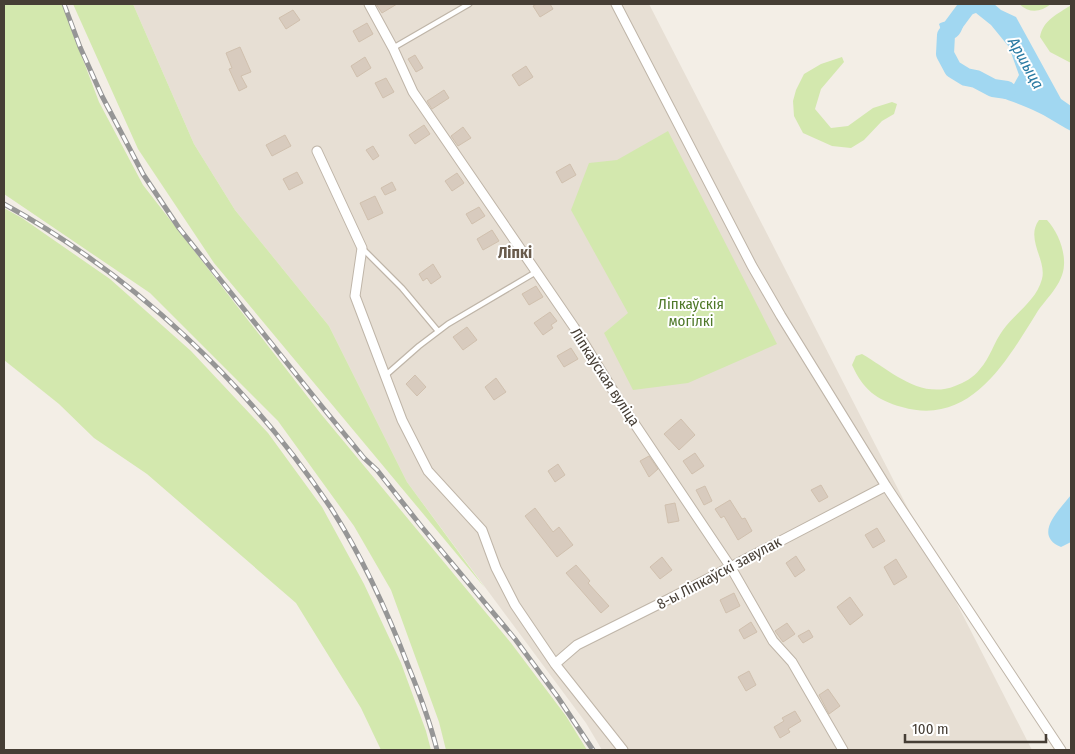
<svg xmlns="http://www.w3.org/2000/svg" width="1075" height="754" font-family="'Fira Sans Condensed',sans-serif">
<rect width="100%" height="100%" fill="#f3eee6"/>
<!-- residential -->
<path fill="#e7dfd4" d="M133,4H649L1032,750H602L586,723L407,482L329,326L235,210L194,144Z"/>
<!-- green -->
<path fill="#d3e8ae" d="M4,4H62L99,102L143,185L321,414L511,643L566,716L587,750H446L439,722L391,590L354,526L278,421L150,293L4,194Z
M73,4H133L194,144L235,210L329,326L407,482L485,588L214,263L138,149Z
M1019,4H1051C1041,12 1030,14 1019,4Z
M1071,5V63L1050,52L1040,37C1043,20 1058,14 1071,5Z
M842,57L844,62L821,89L815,109L831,128L848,126L873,108L892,102L897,104L894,114L882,121L864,140L851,148L832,146L803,133L794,116L793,101L796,90L804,74L821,64Z
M668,131L777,344L688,383L633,390L604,333L628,313L571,210L589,163L617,160Z
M4,208L22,218L110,279L191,351L268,433L322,507L364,584L401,663L426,731L431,750H381L361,708L296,603L147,474L94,438L59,404L4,360Z
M1039,220H1047C1057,231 1065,249 1064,265C1063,285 1046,298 1036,314C1006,362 970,427 902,407C876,400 863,389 852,365L856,356L862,354C890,370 920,400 955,386C965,382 973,378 980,369C990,358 994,342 1003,330C1016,312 1036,301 1042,279C1047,260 1025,239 1039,220Z"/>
<!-- water -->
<path fill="#a1d7f1" d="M965,4H994L1001,10L1016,17L1061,99L1071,106V131C1056,123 1042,113 1026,107C1012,101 996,97 984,87L986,82L1007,85L1014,84L1019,75L1009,47L991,25L976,13L967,16C961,28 963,41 944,39L939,24C943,21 946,22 951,20C957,17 962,9 965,4Z
M1071,495V542L1061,547C1032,535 1060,509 1071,495Z"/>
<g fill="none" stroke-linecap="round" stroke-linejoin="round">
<!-- river -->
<path stroke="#a1d7f1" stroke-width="18" d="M969,4L946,35L945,54L953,69L966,77L976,79L993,88L1007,90"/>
</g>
<!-- building -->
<path fill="#d8cbbe" stroke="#d0c0ae" d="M376,4H397L382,13Z
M537,4H550L553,9L540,17L533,6Z
M293,10L300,20L286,29L279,18Z
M367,23L373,34L359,42L353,31Z
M240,47L251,72L241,76L247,87L239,91L229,69L232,68L226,53Z
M415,55L423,68L416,72L408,59Z
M365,57L371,68L357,77L351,66Z
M526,66L533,77L519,86L512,75Z
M386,78L394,92L383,98L375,83Z
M444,90L449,98L432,109L427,101Z
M424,125L430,134L415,144L409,135Z
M463,127L471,138L458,146L451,136Z
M285,135L291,146L272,156L266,145Z
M373,146L379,156L373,160L366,150Z
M570,164L576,175L562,183L556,172Z
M297,172L303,183L289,190L283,179Z
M457,173L464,183L452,191L445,181Z
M392,182L396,190L385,195L381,188Z
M375,196L383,213L368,220L360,203Z
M479,207L485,216L472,224L466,214Z
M492,230L499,241L483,250L477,239Z
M433,264L441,277L431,284L427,278L423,281L419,274Z
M536,286L543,297L529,305L522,294Z
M550,312L557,321L551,325L553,328L543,335L534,323Z
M467,327L477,340L463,350L453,337Z
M571,348L578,359L564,367L557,356Z
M415,375L426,387L417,396L406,384Z
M496,378L506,392L494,400L485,387Z
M681,419L695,435L679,450L664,434Z
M695,453L704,466L692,474L683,461Z
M649,456L658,469L649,477L640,461Z
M558,464L565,475L555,482L548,471Z
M821,485L828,497L819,502L811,490Z
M705,486L712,501L704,505L696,490Z
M730,500L742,519L745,518L752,531L738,540L724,516L721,518L715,509Z
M675,503L679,521L668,523L665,505Z
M535,508L553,532L559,527L573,545L557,557L525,516Z
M877,528L885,541L873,548L865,535Z
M796,556L805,570L795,577L786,563Z
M662,557L672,570L660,579L650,567Z
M896,559L907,577L894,585L884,567Z
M576,565L590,581L588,583L609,606L601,613L566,573Z
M734,593L740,606L726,613L720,600Z
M850,597L863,615L850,625L837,607Z
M751,622L757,632L744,639L739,630Z
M787,623L795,634L783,642L775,631Z
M809,630L813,637L803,643L798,636Z
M749,671L756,685L746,691L738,677Z
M828,689L840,706L829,714L819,695Z
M795,711L801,721L788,729L790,732L780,738L774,727L784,721L782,718Z"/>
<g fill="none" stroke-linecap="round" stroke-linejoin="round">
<defs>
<path id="service" d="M393,48L469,4
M363,249L402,288L438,331
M386,375L419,346L448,324L536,272"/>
<path id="minor" d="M369,4L393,48L413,92L574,327L620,402L730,566L773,641L792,662L843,750
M616,4L752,266L781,316L886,486L1061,750
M317,151L362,248L355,296L402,420L428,471L482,530L496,568L515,605L555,664L623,750
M555,664L577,645L671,598L886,486"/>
</defs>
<!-- service casing -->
<use href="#service" stroke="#bfb5a8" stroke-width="7"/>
<!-- minor casing -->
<use href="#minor" stroke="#bfb5a8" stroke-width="11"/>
<!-- service -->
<use href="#service" stroke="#fff" stroke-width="4.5"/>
<!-- minor -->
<use href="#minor" stroke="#fff" stroke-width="9"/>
<defs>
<path id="rail" d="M64,4L80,47L102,96L143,174L179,228L315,398L364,458L377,470L421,526L515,639L557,696L593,750
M4,204C135,276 248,384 331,508C363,558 388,613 409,668C420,695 430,722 437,750"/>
</defs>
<!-- rail casing -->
<use href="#rail" stroke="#969696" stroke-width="5"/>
<!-- rail -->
<use href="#rail" stroke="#fff" stroke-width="3" stroke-dasharray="9" stroke-linecap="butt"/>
</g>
<g text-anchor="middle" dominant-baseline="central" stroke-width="4" stroke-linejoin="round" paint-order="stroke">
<!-- park labels -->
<g font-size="15" fill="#4e7828" stroke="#fff">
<text x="691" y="304">Ліпкаўскія<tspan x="691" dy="17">могілкі</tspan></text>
</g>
<!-- street labels -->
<g font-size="15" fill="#463e35" stroke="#fff">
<text transform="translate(605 377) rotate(57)">Ліпкаўская вуліца</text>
<text transform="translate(719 573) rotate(-28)">8-ы Ліпкаўскі завулак</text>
</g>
<!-- water labels -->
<g font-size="16" font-style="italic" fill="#2a7ba3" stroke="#fff">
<text transform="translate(1026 63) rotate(61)">Аршыца</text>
</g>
<!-- neighbourhood labels -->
<g font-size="16" font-weight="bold" fill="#695b4c" stroke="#fff">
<text x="515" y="252">Ліпкі</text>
</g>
</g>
<!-- border -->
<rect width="1075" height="754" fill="none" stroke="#463e35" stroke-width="10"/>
<!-- scale -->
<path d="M905 734v8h141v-8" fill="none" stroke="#463e35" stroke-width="2.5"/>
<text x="912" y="734" font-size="15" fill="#463e35" stroke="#ffffff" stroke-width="4" paint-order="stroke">100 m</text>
</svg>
